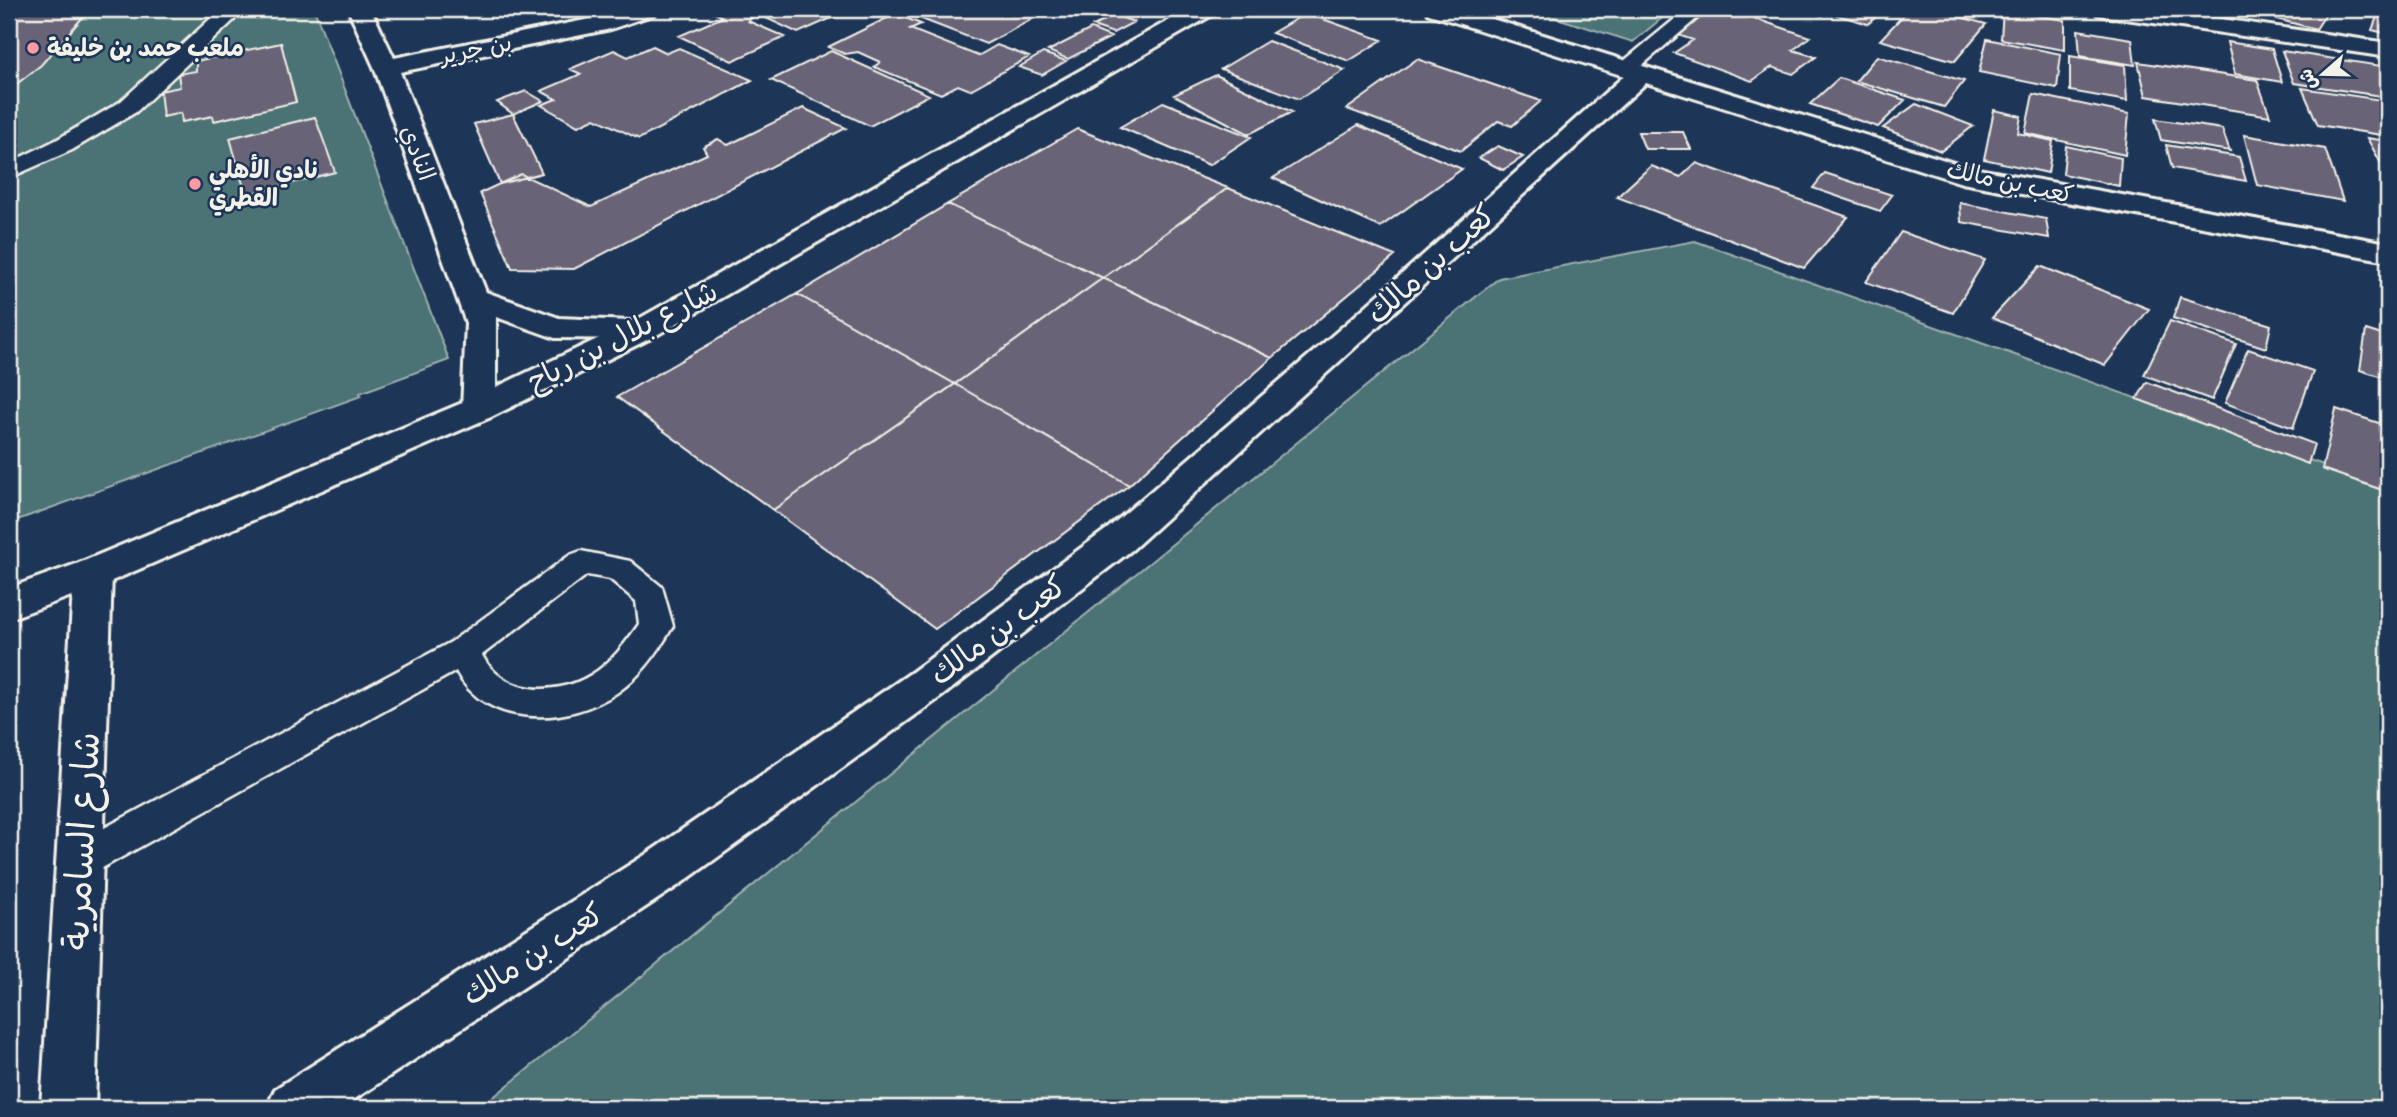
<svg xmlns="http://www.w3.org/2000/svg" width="2397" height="1117" font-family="Caveat,'Playpen Sans Arabic',sans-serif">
<rect width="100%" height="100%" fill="#1d3557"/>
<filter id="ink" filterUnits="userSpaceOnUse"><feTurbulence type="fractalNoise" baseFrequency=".0143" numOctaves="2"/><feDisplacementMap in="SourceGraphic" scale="14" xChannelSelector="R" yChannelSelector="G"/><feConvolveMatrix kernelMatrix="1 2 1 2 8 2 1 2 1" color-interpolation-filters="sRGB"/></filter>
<g filter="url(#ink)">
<!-- green -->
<path fill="#4b7275" stroke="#a0b2ae" stroke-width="2" d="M9,9H314L449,360L360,393L361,396L9,523Z
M1528,9H1673L1633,42Z
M1695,241L2388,488V1108H480L1499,278Z"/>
<!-- building -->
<path fill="#696378" stroke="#f4f1e8" stroke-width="2" d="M9,9H90L41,65L9,90Z
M444,9H481L463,17Z
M718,9H741L755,15L748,21L785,37L732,61L679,36L723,17L712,12Z
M747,9H852L798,33Z
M907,9H1022L1040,15L986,44L901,11Z
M1712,9H1726L1810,37L1793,50L1816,57L1793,74L1772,67L1752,81L1674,53L1693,40L1675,34Z
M1798,9H1885L1868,24L1827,12L1822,16Z
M1909,9H1931L1986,24L1955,61L1880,40Z
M2182,9H2221L2214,17Z
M2237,9H2329L2316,29Z
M2380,9H2388V34L2372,30Z
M2003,10L2065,20V50L2001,39Z
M1306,13L1382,40L1349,61L1272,33Z
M895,14L921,24L910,29L978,56L997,45L1029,57L970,90L958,85L941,94L874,67L880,62L858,52L845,54L828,47Z
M1115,15L1134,22L1113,33L1093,26Z
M1091,29L1111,37L1068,59L1048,51Z
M2078,30L2132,39L2135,65L2080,56Z
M1987,39L2061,54L2057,88L1979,72Z
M1268,41L1345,70L1299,99L1221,69Z
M2227,42L2272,49L2282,82L2235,74Z
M281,43L296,102L214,121L213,116L182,122L181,113L163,117L160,91L180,87L178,74L196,71V61Z
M653,46L667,53L679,48L752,80L639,139L595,118L578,126L541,105L556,99L541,91L581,74L570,69L614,50L628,57Z
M831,51L929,95L870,126L771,80Z
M2282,51L2388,67V97L2294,83Z
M1043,53L1066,61L1042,75L1019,67Z
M1877,56L1964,81L1944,107L1856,81Z
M2070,56L2125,65L2127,101L2070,91Z
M1417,59L1541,101L1512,126L1498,121L1461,151L1347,109Z
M2138,62L2257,80L2270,116L2146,96Z
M1216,75L1292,112L1249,134L1174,95Z
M1839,78L1905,100L1878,127L1810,104Z
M2302,88L2388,101V136L2318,125Z
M526,91L543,101L513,114L497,102Z
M2033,94L2129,114L2125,155L2025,133Z
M1163,102L1251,137L1209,165L1120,127Z
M1916,104L1973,126L1941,151L1883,128Z
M803,108L846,128L574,269L512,268L480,193L521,174L591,207L707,154L703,147L718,139L728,145Z
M1994,110L2021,116L2018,133L2053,141L2048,173L1984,159Z
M513,114L542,173L500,184L474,124Z
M315,117L335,172L246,195L230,138Z
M2155,119L2222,129L2230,151L2161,140Z
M1358,125L1462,169L1380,227L1273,178Z
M1077,129L1228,188L1103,278L948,204Z
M1638,132H1683L1691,149H1645Z
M2244,135L2325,149L2343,201L2257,185Z
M2367,138L2388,141V176Z
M2166,145L2239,157L2246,181L2172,168Z
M1498,146L1523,157L1503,170L1479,158Z
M2066,146L2121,158L2119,186L2063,174Z
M1696,163L1848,217L1804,268L1617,197L1651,166L1681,177Z
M1825,173L1892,195L1880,211L1813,188Z
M1228,188L1395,256L1272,358L1103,278Z
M1960,203L2046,219L2049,238L1961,222Z
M948,204L1103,278L955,384L797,294Z
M1901,232L1985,260L1953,313L1866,282Z
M2040,266L2149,309L2105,365L1992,318Z
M1103,278L1272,358L1129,485L955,384Z
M797,294L955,384L773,510L617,397Z
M2180,297L2271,325L2266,348L2173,318Z
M2170,321L2236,344L2212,400L2144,375Z
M2366,330L2388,337V379L2360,370Z
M2248,349L2313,371L2293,428L2225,403Z
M2147,382L2314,444L2308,464L2137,399Z
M955,384L1129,485L935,629L773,510Z
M2336,409L2388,426V492L2322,469Z"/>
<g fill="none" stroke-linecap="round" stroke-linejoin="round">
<defs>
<path id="service" d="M221,9H240L234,20L136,112L72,150L9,178V163L56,140L120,102Z
M1687,9H1708L1633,73H1619L1616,69L1619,65Z
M581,551L630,561L662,587L673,626C659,651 641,676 618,692C569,726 486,729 456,671L95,872L81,877L67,872L62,860L67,848L451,642L570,555ZM587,575L610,579L636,601L639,624C626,643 611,663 591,675C555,697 503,695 482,655Z"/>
<path id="minor" d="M348,9H371L394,58L605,16L626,9H658L655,14L611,29L400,72L486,292L559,318L655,322L660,329L655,336L644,339L555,338L496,317V409L491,417L479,420L467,417L462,409L466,323L374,67Z
M1426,9H1460L1967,167L2388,243V261L1962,183L1646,83L1133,549L942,696L679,885L341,1108H267L275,1089L645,855L912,672L1107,529L1347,323L1624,76L1429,14Z
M2094,9H2152L2388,43V57L2105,16L2097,14Z
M93,559L107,563L112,573L95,1108H41L74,573L79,563Z"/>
<path id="tertiary" d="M1189,9H1218L1214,14L655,336L491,417L107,583L9,619V588L79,563L467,401L633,322Z"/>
</defs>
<!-- service casing -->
<use href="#service" stroke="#f4f1e8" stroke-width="5"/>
<!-- minor casing -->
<use href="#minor" stroke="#f4f1e8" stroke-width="6"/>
<!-- tertiary casing -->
<use href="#tertiary" stroke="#f4f1e8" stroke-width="6"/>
<!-- service -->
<use href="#service" fill="#1d3557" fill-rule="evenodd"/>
<!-- minor -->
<use href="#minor" fill="#1d3557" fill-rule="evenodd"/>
<!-- tertiary -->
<use href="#tertiary" fill="#1d3557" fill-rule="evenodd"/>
</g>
</g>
<!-- markers -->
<g fill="#ff9aa2" stroke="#1d3557" stroke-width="2.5">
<circle cx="33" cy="48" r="7"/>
<circle cx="195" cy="184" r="7"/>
</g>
<g text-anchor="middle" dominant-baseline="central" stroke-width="5" stroke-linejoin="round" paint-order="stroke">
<!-- far-poi labels -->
<g font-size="24" font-weight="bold" fill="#f4f1e8" stroke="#1d3557" text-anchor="start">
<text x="47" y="48">ملعب حمد بن خليفة</text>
<text x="209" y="170">نادي الأهلي<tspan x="209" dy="28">القطري</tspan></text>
</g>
<!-- far-street labels -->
<g font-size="24" fill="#f4f1e8" stroke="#1d3557">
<text transform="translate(476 49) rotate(-11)">بن جرير</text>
<text transform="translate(418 153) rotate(69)">النادي</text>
<text transform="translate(2010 182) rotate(12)">كعب بن مالك</text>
</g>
<!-- street labels -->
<g font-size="30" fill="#f4f1e8" stroke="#1d3557">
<text transform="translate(1431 264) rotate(-42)">كعب بن مالك</text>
<text transform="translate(622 336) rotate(-27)">شارع بلال بن رباح</text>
<text transform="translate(998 630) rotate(-37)">كعب بن مالك</text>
<text transform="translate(533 954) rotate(-33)">كعب بن مالك</text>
</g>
<!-- near-street labels -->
<g font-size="37" fill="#f4f1e8" stroke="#1d3557">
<text transform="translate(81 841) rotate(-87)">شارع السامرية</text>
</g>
</g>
<!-- margin -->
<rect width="2397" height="1117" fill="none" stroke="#1d3557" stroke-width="35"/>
<rect x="18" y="18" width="2362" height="1082" fill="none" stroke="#f4f1e8" stroke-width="2.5" filter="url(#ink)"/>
<!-- north arrow -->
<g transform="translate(2323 74) rotate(250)" stroke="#1d3557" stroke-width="5" paint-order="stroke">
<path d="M0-5L12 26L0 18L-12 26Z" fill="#f4f1e8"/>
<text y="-10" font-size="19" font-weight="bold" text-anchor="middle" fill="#f4f1e8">ش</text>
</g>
</svg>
